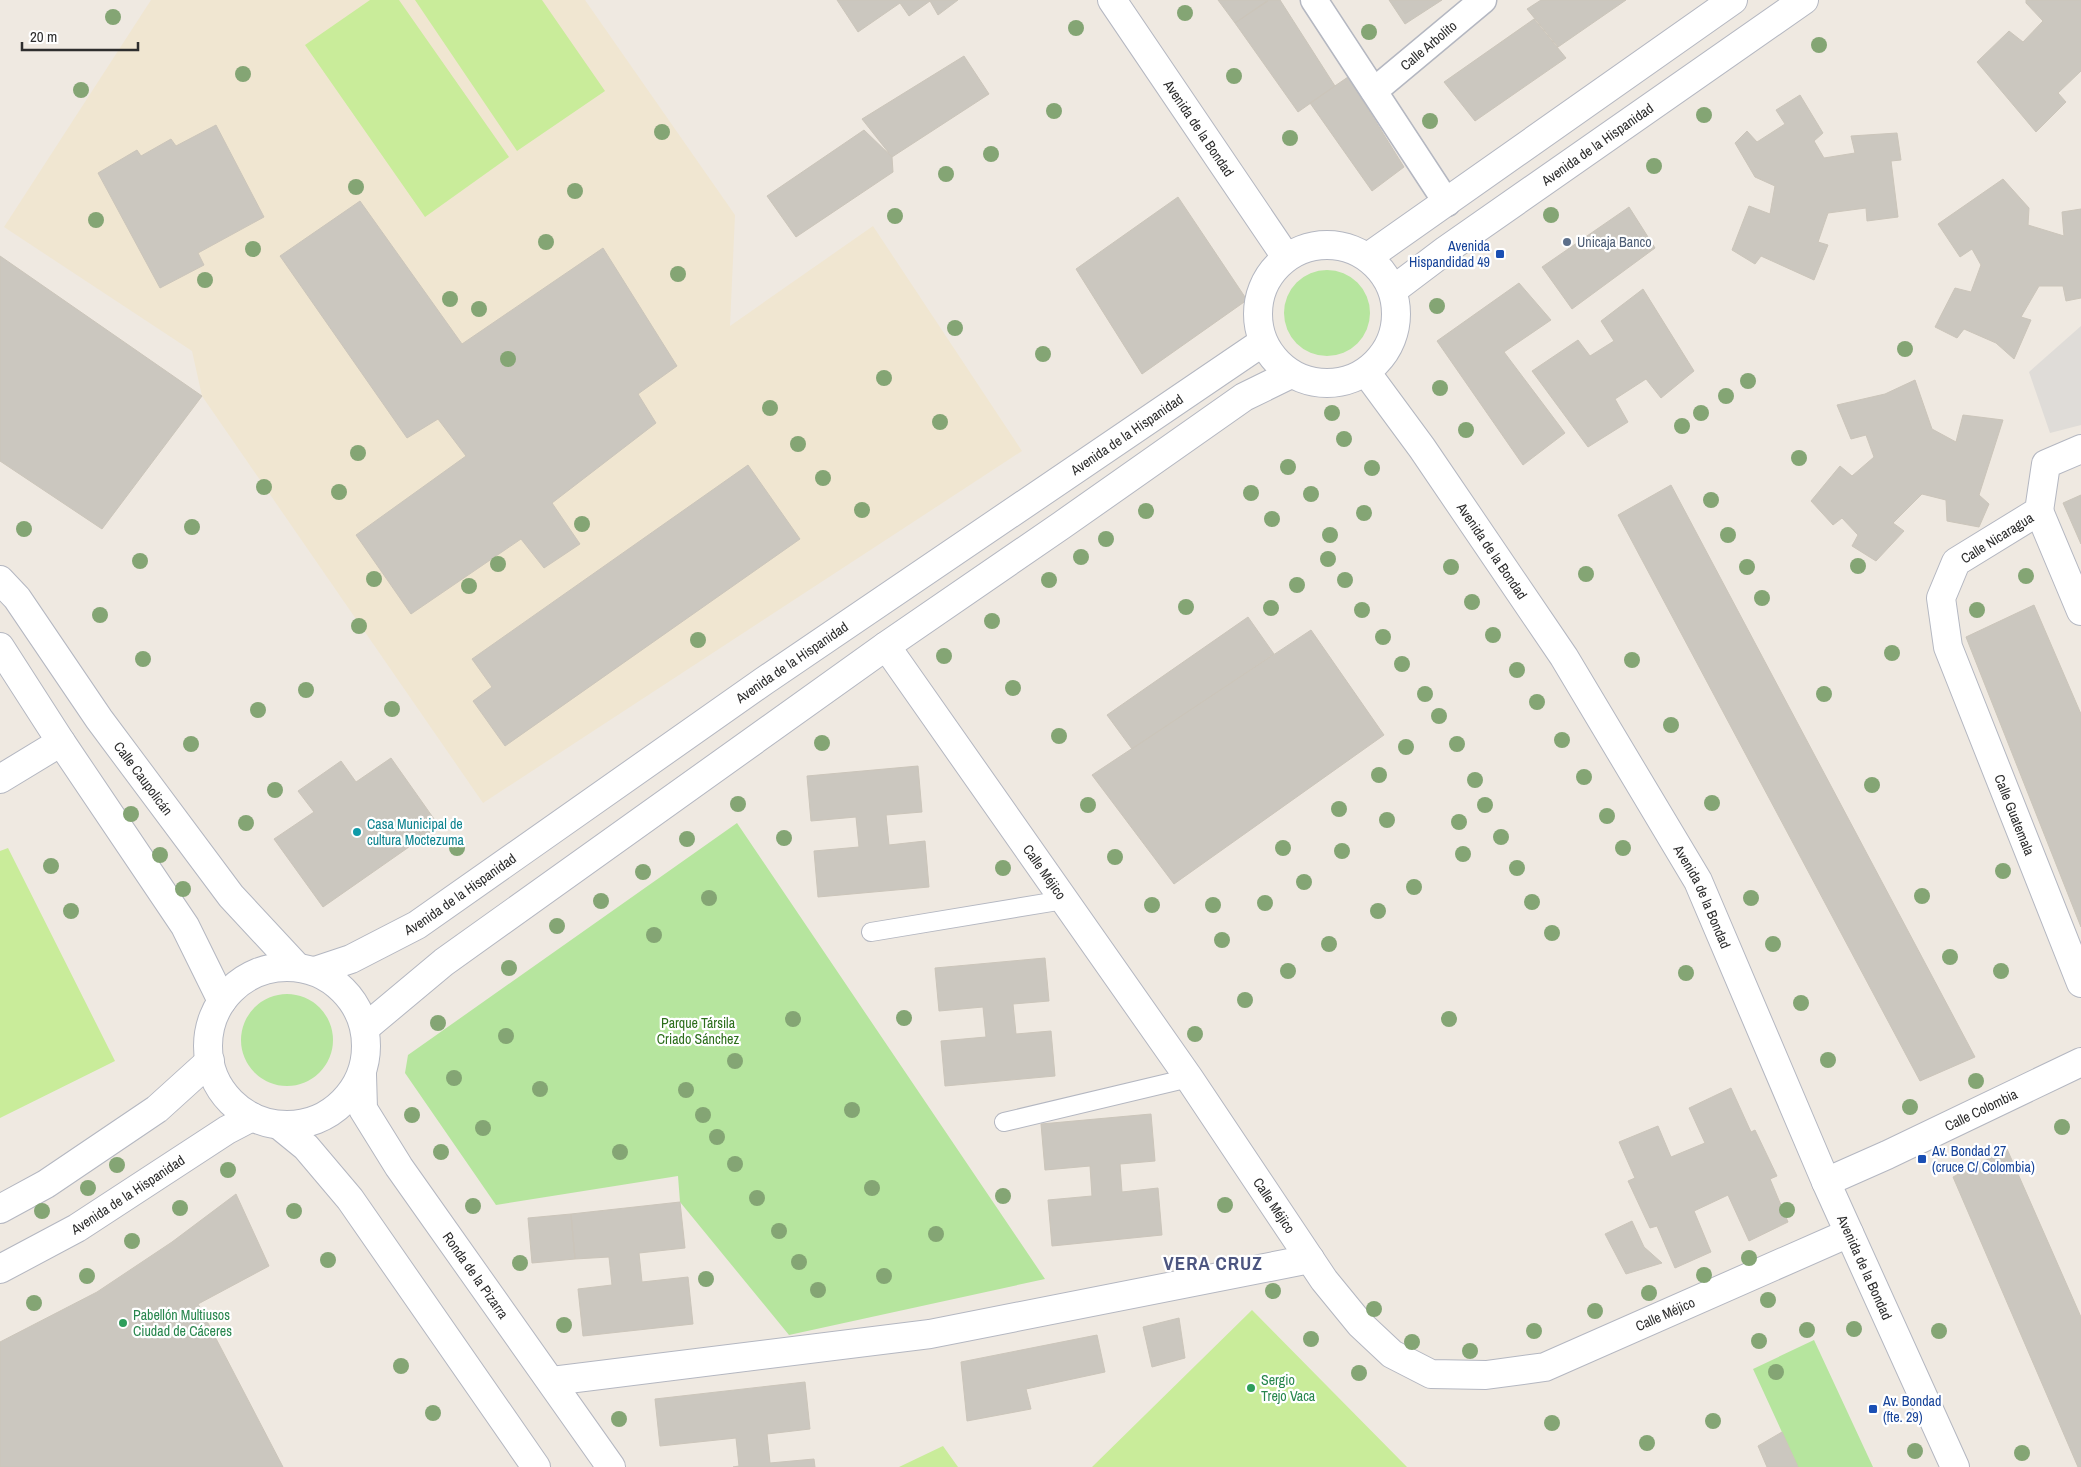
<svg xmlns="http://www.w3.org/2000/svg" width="2081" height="1467" font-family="'Archivo Narrow',sans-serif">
<rect width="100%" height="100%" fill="#efe9e1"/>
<!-- education -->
<path fill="#f0e6d1" d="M151,0H585L735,215L730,326L873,226L1022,451L483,803L202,396L192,351L4,227Z"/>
<!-- green -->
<path fill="#b6e59e" d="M1284 313a43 43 0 1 1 86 0a43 43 0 1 1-86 0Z
M737,823L1045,1279L789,1335L680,1202L678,1176L496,1205L405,1073L408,1055Z
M241 1040a46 46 0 1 1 92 0a46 46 0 1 1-92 0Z
M1814,1340L1873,1467H1798L1753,1369Z"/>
<!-- pitch -->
<path fill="#c9ec9a" d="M370,0H399L509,157L425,217L305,45Z
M415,0H542L605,91L517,151Z
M8,848L115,1061L0,1118V851Z
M1252,1310L1407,1467H1092Z
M943,1446L958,1467H899Z"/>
<!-- plaza -->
<path fill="#dfdcd8" d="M2081,326V425L2050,433L2029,372Z"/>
<!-- building -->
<path fill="#cbc7bf" stroke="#cbc5ba" d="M837,0H958L938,15L930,1L909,16L900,3L858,32Z
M1218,0H1267L1268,1L1235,23Z
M1268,0H1280L1335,86L1298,112L1235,23Z
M1389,0H1442L1405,24Z
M1541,0H1626L1558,47L1527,9Z
M2026,0H2081V71L2058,93L2066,102L2036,132L1977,62L2009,31L2023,42L2043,21L2026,3Z
M1534,19L1566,58L1475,121L1444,82Z
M964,56L989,94L892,157L862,119Z
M1348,77L1404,167L1372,191L1310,103Z
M1800,95L1823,133L1814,141L1824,158L1855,153L1851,136L1897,133L1901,160L1891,161L1898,217L1867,221L1866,208L1828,213L1818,242L1828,245L1814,280L1761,256L1755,264L1732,250L1749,206L1770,214L1775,186L1755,177L1735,143L1747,131L1757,142L1785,124L1776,110Z
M216,125L264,217L198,253L204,265L160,288L98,173L137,150L141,156L171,139L176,146Z
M864,130L892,157L893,172L796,237L767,196Z
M2003,179L2029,208L2028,225L2064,236L2062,212L2081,209V298L2066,301L2063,286H2039L2021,317L2031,320L2014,359L1996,343L1964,329L1957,338L1935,327L1955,288L1971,292L1981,265L1972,249L1960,257L1938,224Z
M1178,197L1247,300L1142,374L1076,269Z
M360,201L462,344L603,248L677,366L638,394L656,423L552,503L580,544L544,568L521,539L411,614L356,535L466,456L438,419L407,438L280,256Z
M1629,207L1655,248L1572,309L1542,267Z
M0,256L202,396L102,529L0,461Z
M1519,283L1551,320L1504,352L1565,433L1523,465L1437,341Z
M1643,289L1694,371L1661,398L1646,379L1615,399L1628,422L1588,447L1532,371L1578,340L1590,356L1614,341L1601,321Z
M1915,380L1932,429L1956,442L1963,415L2003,420L1979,495L1989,504L1979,527L1947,521L1946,500L1922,494L1893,523L1904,531L1876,561L1852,546L1858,535L1842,518L1833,525L1811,501L1840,466L1852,476L1874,457L1866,435L1851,439L1837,405L1885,394Z
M748,465L800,539L505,746L473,701L492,687L472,659Z
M1671,485L1975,1057L1920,1081L1618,515Z
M2081,495V544L2063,503Z
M2034,605L2081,714V927L1966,637Z
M1248,617L1274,654L1132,749L1107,715Z
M1311,630L1384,735L1174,884L1092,775Z
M391,758L439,826L323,907L274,839L314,812L298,791L341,761L356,782Z
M918,766L922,812L886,815L889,845L925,841L929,887L818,897L814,851L859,847L856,817L811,821L807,776Z
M1045,958L1049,1001L1013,1004L1016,1034L1051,1031L1055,1076L945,1086L941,1041L986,1037L983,1007L939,1011L935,968Z
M1731,1088L1751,1132L1755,1130L1777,1176L1770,1179L1788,1222L1749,1241L1728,1195L1694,1211L1711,1252L1675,1268L1657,1226L1650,1228L1628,1181L1635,1178L1619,1142L1658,1126L1671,1157L1705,1143L1689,1108Z
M1151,1114L1155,1161L1120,1164L1122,1192L1158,1188L1162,1235L1052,1246L1048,1200L1092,1196L1090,1166L1045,1170L1041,1124Z
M2007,1149L2081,1317V1467H2078L1953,1177Z
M236,1194L269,1266L198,1304L283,1467H0V1342L97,1292L172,1242Z
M680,1202L685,1248L639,1253L642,1282L688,1277L693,1324L583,1336L578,1289L612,1285L609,1257L575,1259L571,1214Z
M571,1214L575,1259L532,1263L528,1218Z
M1632,1221L1644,1247L1662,1263L1626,1274L1605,1234Z
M1179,1318L1185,1358L1152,1367L1143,1327Z
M1097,1335L1105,1372L1026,1389L1031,1409L967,1421L961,1362Z
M805,1382L810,1429L767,1434L770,1463L814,1459L815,1467H733L739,1466L736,1438L660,1446L655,1399Z
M1782,1432L1798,1467H1767L1758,1446Z"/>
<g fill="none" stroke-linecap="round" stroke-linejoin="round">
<defs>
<path id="service" d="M871,932L1064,900
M1004,1122L1189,1078"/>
<g id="pedestrian">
<path d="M1314,0L1447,203"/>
<path id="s1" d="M1374,91L1483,0"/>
</g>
<g id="minor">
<path id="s2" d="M1112,0L1286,257"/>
<path id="s3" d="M1366,372L1422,448L1564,657L1698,881L1826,1182L1955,1467"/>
<path id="s4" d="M2081,449L2046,464L2039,511L1956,562L1941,598L1948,647L2081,983"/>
<path d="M2039,511L2081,611"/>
<path id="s5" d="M0,580L17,598L99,719L231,896L297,967"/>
<path id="s6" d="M886,646L1189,1078L1324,1280L1360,1324L1392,1354L1431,1374L1486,1375L1545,1367L1849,1233"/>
<path d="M0,647L61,742L185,926L222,1001"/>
<path d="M0,779L61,742"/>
<path id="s7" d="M1826,1182L1887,1155L2081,1062"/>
<path d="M552,1381L930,1334L1310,1259"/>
</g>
<g id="secondary">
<circle cx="1327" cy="314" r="69"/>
<path d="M1368,257L1733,0"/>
<path id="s8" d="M1393,290L1446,250L1804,0"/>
<circle cx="287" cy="1046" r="79"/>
<path id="s9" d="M315,971L351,959L417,925L764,681L1263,342"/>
<path d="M365,1028L444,962L886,646L1062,525L1244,397L1291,374"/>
<path id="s10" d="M362,1075L363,1109L399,1167L611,1467"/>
<path d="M279,1125L306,1147L350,1199L536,1467"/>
<path d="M0,1209L46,1184L157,1109L210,1061"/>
<path id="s11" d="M0,1269L77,1228L227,1130L252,1117"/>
</g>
</defs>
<!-- service casing -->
<use href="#service" stroke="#b4b7c1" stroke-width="20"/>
<!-- pedestrian casing -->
<use href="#pedestrian" stroke="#b4b7c1" stroke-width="29"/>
<!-- minor casing -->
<use href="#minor" stroke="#b4b7c1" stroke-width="30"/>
<!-- secondary casing -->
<use href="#secondary" stroke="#b4b7c1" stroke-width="30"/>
<!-- service -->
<use href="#service" stroke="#fff" stroke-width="18"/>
<!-- pedestrian -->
<use href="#pedestrian" stroke="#fff" stroke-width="26"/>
<!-- minor -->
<use href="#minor" stroke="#fff" stroke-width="28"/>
<!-- secondary -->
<use href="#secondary" stroke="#fff" stroke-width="28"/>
</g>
<!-- trees -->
<g fill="#84a574">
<circle cx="1185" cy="13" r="8"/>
<circle cx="113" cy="17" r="8"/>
<circle cx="1076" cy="28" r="8"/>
<circle cx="1369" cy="32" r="8"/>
<circle cx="1819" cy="45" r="8"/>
<circle cx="243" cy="74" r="8"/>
<circle cx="1234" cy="76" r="8"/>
<circle cx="81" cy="90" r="8"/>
<circle cx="1054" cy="111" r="8"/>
<circle cx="1704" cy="115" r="8"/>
<circle cx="1430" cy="121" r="8"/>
<circle cx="662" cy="132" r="8"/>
<circle cx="1290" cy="138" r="8"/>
<circle cx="991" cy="154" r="8"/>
<circle cx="1654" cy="166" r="8"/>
<circle cx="946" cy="174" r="8"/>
<circle cx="356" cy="187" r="8"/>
<circle cx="575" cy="191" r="8"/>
<circle cx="1551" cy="215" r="8"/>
<circle cx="895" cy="216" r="8"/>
<circle cx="96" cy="220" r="8"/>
<circle cx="546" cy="242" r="8"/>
<circle cx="253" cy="249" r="8"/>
<circle cx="678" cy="274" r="8"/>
<circle cx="205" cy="280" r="8"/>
<circle cx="450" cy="299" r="8"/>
<circle cx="1437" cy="306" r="8"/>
<circle cx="479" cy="309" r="8"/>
<circle cx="955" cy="328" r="8"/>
<circle cx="1905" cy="349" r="8"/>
<circle cx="1043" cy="354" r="8"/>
<circle cx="508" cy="359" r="8"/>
<circle cx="884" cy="378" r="8"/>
<circle cx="1748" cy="381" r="8"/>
<circle cx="1440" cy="388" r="8"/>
<circle cx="1726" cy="396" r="8"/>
<circle cx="770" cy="408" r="8"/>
<circle cx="1332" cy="413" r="8"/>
<circle cx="1701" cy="413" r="8"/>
<circle cx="940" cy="422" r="8"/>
<circle cx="1682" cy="426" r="8"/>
<circle cx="1466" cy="430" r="8"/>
<circle cx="1344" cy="439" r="8"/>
<circle cx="798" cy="444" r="8"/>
<circle cx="358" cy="453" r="8"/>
<circle cx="1799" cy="458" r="8"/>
<circle cx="1288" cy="467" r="8"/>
<circle cx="1372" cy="468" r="8"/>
<circle cx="823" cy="478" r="8"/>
<circle cx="264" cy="487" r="8"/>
<circle cx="339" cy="492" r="8"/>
<circle cx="1251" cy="493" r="8"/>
<circle cx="1311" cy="494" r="8"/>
<circle cx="1711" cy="500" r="8"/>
<circle cx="862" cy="510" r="8"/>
<circle cx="1146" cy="511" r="8"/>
<circle cx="1364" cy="513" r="8"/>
<circle cx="1272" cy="519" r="8"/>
<circle cx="582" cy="524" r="8"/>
<circle cx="192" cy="527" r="8"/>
<circle cx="24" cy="529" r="8"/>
<circle cx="1330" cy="535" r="8"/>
<circle cx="1728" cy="535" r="8"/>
<circle cx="1106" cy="539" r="8"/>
<circle cx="1081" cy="557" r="8"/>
<circle cx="1328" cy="559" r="8"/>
<circle cx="140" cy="561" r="8"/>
<circle cx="498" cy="564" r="8"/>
<circle cx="1858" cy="566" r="8"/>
<circle cx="1451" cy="567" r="8"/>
<circle cx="1747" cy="567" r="8"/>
<circle cx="1586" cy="574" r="8"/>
<circle cx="2026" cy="576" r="8"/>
<circle cx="374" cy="579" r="8"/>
<circle cx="1049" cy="580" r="8"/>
<circle cx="1345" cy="580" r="8"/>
<circle cx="1297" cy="585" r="8"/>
<circle cx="469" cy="586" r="8"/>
<circle cx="1762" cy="598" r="8"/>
<circle cx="1472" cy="602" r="8"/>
<circle cx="1186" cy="607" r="8"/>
<circle cx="1271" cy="608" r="8"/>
<circle cx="1362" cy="610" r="8"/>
<circle cx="1977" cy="610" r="8"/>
<circle cx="100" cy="615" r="8"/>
<circle cx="992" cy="621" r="8"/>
<circle cx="359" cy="626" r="8"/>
<circle cx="1493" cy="635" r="8"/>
<circle cx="1383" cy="637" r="8"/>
<circle cx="698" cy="640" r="8"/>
<circle cx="1892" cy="653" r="8"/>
<circle cx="944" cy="656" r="8"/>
<circle cx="143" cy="659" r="8"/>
<circle cx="1632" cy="660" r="8"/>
<circle cx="1402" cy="664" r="8"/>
<circle cx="1517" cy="670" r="8"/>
<circle cx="1013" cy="688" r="8"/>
<circle cx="306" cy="690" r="8"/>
<circle cx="1425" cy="694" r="8"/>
<circle cx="1824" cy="694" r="8"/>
<circle cx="1537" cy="702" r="8"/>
<circle cx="392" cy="709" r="8"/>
<circle cx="258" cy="710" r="8"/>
<circle cx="1439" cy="716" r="8"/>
<circle cx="1671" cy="725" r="8"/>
<circle cx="1059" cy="736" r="8"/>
<circle cx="1562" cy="740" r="8"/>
<circle cx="822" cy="743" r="8"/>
<circle cx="191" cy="744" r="8"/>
<circle cx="1457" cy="744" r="8"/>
<circle cx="1406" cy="747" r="8"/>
<circle cx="1379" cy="775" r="8"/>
<circle cx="1584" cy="777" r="8"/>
<circle cx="1475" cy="780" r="8"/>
<circle cx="1872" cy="785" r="8"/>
<circle cx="275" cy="790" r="8"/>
<circle cx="1712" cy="803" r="8"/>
<circle cx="738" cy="804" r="8"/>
<circle cx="1088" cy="805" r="8"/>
<circle cx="1485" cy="805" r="8"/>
<circle cx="1339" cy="809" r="8"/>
<circle cx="131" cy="814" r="8"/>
<circle cx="1607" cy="816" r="8"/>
<circle cx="1387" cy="820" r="8"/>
<circle cx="1459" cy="822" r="8"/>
<circle cx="246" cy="823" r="8"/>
<circle cx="1501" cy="837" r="8"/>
<circle cx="784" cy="838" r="8"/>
<circle cx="687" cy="839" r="8"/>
<circle cx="457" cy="848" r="8"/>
<circle cx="1283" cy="848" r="8"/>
<circle cx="1623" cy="848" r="8"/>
<circle cx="1342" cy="851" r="8"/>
<circle cx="1463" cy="854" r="8"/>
<circle cx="160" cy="855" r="8"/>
<circle cx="1115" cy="857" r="8"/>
<circle cx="51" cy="866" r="8"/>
<circle cx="1003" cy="868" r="8"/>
<circle cx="1517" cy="868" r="8"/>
<circle cx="2003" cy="871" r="8"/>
<circle cx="643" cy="872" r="8"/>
<circle cx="1304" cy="882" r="8"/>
<circle cx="1414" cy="887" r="8"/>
<circle cx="183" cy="889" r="8"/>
<circle cx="1922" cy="896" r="8"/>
<circle cx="709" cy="898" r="8"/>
<circle cx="1751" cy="898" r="8"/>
<circle cx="601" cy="901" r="8"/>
<circle cx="1532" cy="902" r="8"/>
<circle cx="1265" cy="903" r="8"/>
<circle cx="1152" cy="905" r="8"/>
<circle cx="1213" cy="905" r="8"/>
<circle cx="71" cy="911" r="8"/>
<circle cx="1378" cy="911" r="8"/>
<circle cx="557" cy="926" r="8"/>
<circle cx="1552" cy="933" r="8"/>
<circle cx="654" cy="935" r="8"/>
<circle cx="1222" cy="940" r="8"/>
<circle cx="1329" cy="944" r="8"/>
<circle cx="1773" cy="944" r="8"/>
<circle cx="1950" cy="957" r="8"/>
<circle cx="509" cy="968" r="8"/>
<circle cx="1288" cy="971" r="8"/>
<circle cx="2001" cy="971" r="8"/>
<circle cx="1686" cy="973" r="8"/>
<circle cx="1245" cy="1000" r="8"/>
<circle cx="1801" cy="1003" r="8"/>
<circle cx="904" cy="1018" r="8"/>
<circle cx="793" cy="1019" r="8"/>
<circle cx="1449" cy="1019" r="8"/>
<circle cx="438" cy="1023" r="8"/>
<circle cx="1195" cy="1034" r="8"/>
<circle cx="506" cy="1036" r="8"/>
<circle cx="1828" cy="1060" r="8"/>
<circle cx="735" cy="1061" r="8"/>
<circle cx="454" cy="1078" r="8"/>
<circle cx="1976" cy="1081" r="8"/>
<circle cx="540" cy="1089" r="8"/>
<circle cx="686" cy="1090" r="8"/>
<circle cx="1910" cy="1107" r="8"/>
<circle cx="852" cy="1110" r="8"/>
<circle cx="412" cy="1115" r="8"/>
<circle cx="703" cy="1115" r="8"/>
<circle cx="2062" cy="1127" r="8"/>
<circle cx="483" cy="1128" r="8"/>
<circle cx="717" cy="1137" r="8"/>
<circle cx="441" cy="1152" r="8"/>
<circle cx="620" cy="1152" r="8"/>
<circle cx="735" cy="1164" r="8"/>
<circle cx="117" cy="1165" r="8"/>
<circle cx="228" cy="1170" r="8"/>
<circle cx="88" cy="1188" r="8"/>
<circle cx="872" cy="1188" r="8"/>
<circle cx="1003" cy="1196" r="8"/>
<circle cx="757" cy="1198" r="8"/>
<circle cx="1225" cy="1205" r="8"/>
<circle cx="473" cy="1206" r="8"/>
<circle cx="180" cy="1208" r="8"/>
<circle cx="1787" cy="1210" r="8"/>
<circle cx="42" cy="1211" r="8"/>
<circle cx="294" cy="1211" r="8"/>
<circle cx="779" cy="1231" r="8"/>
<circle cx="936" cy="1234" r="8"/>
<circle cx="132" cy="1241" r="8"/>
<circle cx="1749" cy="1258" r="8"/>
<circle cx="328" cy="1260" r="8"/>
<circle cx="799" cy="1262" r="8"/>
<circle cx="520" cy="1263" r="8"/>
<circle cx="1704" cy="1275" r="8"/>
<circle cx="87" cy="1276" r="8"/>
<circle cx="884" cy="1276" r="8"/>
<circle cx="706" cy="1279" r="8"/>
<circle cx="818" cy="1290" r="8"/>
<circle cx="1273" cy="1291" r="8"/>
<circle cx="1649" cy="1293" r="8"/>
<circle cx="1768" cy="1300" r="8"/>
<circle cx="34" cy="1303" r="8"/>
<circle cx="1374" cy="1309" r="8"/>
<circle cx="1595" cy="1311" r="8"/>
<circle cx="564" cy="1325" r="8"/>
<circle cx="1854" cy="1329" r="8"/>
<circle cx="1807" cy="1330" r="8"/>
<circle cx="1534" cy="1331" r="8"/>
<circle cx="1939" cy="1331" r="8"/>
<circle cx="1311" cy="1339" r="8"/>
<circle cx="1759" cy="1341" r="8"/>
<circle cx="1412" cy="1342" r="8"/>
<circle cx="1470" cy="1351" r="8"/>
<circle cx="401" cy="1366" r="8"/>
<circle cx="1776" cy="1372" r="8"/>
<circle cx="1359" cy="1373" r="8"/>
<circle cx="433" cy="1413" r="8"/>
<circle cx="619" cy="1419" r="8"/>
<circle cx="1713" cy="1421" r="8"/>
<circle cx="1552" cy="1423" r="8"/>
<circle cx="1647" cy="1443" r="8"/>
<circle cx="1915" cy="1451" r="8"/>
<circle cx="2022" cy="1453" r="8"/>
</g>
<!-- markers -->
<circle fill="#5c6f8a" stroke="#fff" stroke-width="2" cx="1567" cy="242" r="5"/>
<g fill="#1a4fb4" stroke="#fff" stroke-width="2">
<rect x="1495" y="249" width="10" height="10" rx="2.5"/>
<rect x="1917" y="1154" width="10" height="10" rx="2.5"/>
<rect x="1868" y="1404" width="10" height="10" rx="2.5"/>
</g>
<circle fill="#0f9aa8" stroke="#fff" stroke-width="2" cx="357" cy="832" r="5"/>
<g fill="#2e9e5b" stroke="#fff" stroke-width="2">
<circle cx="123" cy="1323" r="5"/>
<circle cx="1251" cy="1388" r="5"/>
</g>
<g text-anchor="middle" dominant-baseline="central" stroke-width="4.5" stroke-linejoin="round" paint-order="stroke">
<!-- street labels -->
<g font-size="14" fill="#2e2e2e" stroke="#fff">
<text stroke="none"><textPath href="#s1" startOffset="71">Calle Arbolito</textPath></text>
<text stroke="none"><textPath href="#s2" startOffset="155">Avenida de la Bondad</textPath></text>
<text stroke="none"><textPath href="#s8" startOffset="251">Avenida de la Hispanidad</textPath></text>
<text stroke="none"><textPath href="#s9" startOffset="975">Avenida de la Hispanidad</textPath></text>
<text transform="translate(1997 538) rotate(-32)">Calle Nicaragua</text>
<text stroke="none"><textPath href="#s3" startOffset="219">Avenida de la Bondad</textPath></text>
<text stroke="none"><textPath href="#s9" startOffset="570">Avenida de la Hispanidad</textPath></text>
<text stroke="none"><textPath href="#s5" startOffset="245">Calle Caupolicán</textPath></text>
<text stroke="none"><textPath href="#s4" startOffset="452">Calle Guatemala</textPath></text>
<text stroke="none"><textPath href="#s6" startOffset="276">Calle Méjico</textPath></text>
<text stroke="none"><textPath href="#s9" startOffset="165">Avenida de la Hispanidad</textPath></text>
<text stroke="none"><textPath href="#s3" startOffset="624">Avenida de la Bondad</textPath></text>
<text stroke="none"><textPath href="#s7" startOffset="171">Calle Colombia</textPath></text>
<text stroke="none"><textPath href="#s11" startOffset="148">Avenida de la Hispanidad</textPath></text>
<text stroke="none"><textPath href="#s6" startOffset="681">Calle Méjico</textPath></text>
<text stroke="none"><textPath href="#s3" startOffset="1029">Avenida de la Bondad</textPath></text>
<text stroke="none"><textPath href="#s10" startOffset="235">Ronda de la Pizarra</textPath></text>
<text stroke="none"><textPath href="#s6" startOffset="1161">Calle Méjico</textPath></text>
</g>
<!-- service labels -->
<g font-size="14" fill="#4e5e75" stroke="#fff" text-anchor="start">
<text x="1577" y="242">Unicaja Banco</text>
</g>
<!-- transit labels -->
<g font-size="14" fill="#164399" stroke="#fff" text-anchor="start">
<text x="1490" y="246" text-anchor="end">Avenida<tspan x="1490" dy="16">Hispandidad 49</tspan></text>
<text x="1932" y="1151">Av. Bondad 27<tspan x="1932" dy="16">(cruce C/ Colombia)</tspan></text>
<text x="1883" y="1401">Av. Bondad<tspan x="1883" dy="16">(fte. 29)</tspan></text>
</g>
<!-- culture labels -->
<g font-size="14" fill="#0d838f" stroke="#fff" text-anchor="start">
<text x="367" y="824">Casa Municipal de<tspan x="367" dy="16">cultura Moctezuma</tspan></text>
</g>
<!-- park labels -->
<g font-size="14" fill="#2c6e1b" stroke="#fff">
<text x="698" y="1023">Parque Társila<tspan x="698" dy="16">Criado Sánchez</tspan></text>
</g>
<!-- leisure labels -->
<g font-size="14" fill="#27864d" stroke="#fff" text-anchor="start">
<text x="133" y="1315">Pabellón Multiusos<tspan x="133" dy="16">Ciudad de Cáceres</tspan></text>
<text x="1261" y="1380">Sergio<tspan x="1261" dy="16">Trejo Vaca</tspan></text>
</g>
<!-- district labels -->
<g font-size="19" font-weight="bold" letter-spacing="1" fill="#4d5680" stroke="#fff">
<text x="1213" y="1263">VERA CRUZ</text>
</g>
</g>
<!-- scale -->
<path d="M22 42v8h116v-8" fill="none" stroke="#2e2e2e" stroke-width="2.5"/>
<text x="30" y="42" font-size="15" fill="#2e2e2e" stroke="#ffffff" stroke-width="4" paint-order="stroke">20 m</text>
</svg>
